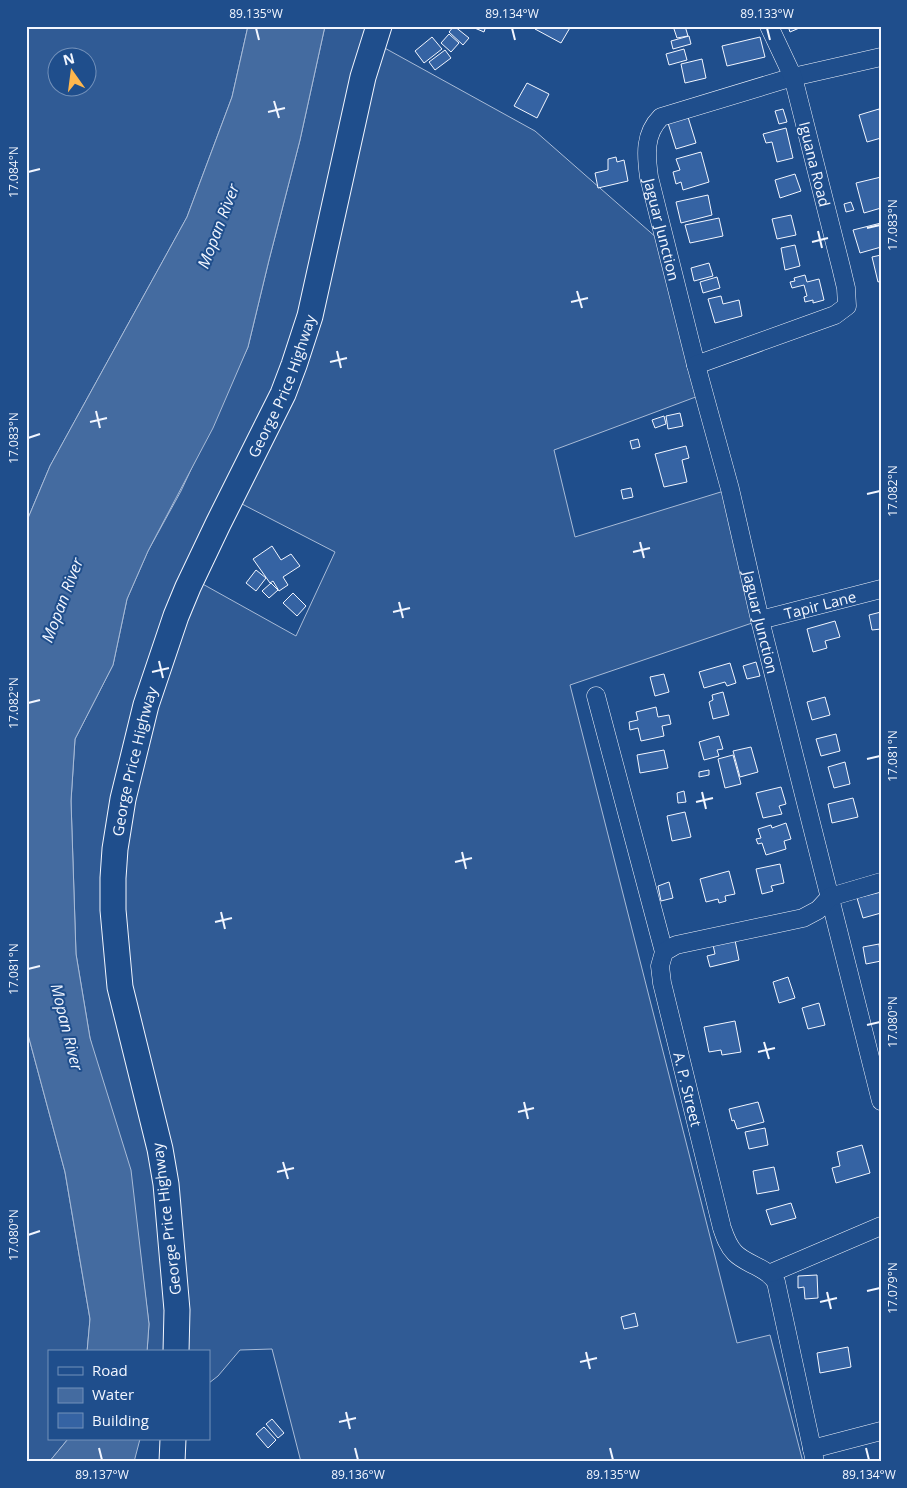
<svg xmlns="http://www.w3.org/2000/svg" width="907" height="1488" font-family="'Open Sans',sans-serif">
<rect width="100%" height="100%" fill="#1f4e8c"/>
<!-- built -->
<path fill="#305b95" stroke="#a8bbd7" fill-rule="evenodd" d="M26,26H248L232,97L187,217L50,466L26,523ZM58,58H88V88H58Z
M325,26H387L381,46L535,131L658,239L701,395L554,450L575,537L724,491L758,621L570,685L737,1343L770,1335L803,1462H301L272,1349L240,1350L218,1376L209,1383V1352H147L149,1324L140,1253L90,1038L76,954L71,801L75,739L113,665L127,599L148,551L181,491L248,347L269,260L300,140ZM242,504L335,552L296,636L199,582Z
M26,1027L65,1172L90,1319L87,1352H49V1439H68L49,1462H26Z"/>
<!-- water -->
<path fill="#446ba0" stroke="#a8bbd7" d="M248,26H325L300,140L269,260L248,347L213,428L148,551L127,599L113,665L75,739L71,801L76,954L90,1038L131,1170L149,1324L147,1352H87L90,1319L65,1172L26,1027V523L50,466L187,217L232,97Z
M68,1439H140L134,1462H49Z"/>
<!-- building -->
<path fill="#3563a3" stroke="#f2f6ff" d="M454,26L469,38L463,45L449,32Z
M470,26H486L484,32Z
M536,26H571L561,43L535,29Z
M673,26H685L688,36L677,38Z
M788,26H804L790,32Z
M449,34L459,43L451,52L441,43Z
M689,36L691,44L673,49L671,41Z
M432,37L442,49L424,63L415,51Z
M760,37L765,57L727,66L722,46Z
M684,49L687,60L669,65L666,54Z
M445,50L451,58L435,70L429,62Z
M702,59L706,78L685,83L681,64Z
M527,83L549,94L537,118L514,106Z
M783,109L787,122L779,124L775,111Z
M879,109L881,117V138L867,142L859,115Z
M688,117L696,143L676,149L668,123Z
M786,128L793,158L777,162L772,142L766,143L763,134Z
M701,152L709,182L683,190L681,182L676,184L673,172L680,170L676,159Z
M616,157L617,162L624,160L628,181L598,188L595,173L608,170V159Z
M795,174L801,191L780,198L775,180Z
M881,177V208L864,213L856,183Z
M708,195L712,215L681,223L676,202Z
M851,202L854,210L846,212L844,204Z
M791,215L796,235L777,239L772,219Z
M719,218L723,236L690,243L685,225Z
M881,223V247L860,253L853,230Z
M795,245L800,266L785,270L781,248Z
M881,255V281L878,282L872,257Z
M709,263L713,276L694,281L691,268Z
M805,275L807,282L819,279L824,300L813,303V300L805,302L804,297L807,296L804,285L792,288L790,282L795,281L794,278Z
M717,277L720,288L703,293L700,282Z
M721,296L723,304L739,300L742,316L715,323L708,299Z
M680,413L683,426L668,429L666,416Z
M664,416L666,424L655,428L652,420Z
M638,439L640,447L632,449L630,441Z
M686,446L689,458L682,460L687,482L664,487L655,454Z
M631,488L633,497L623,499L621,490Z
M272,546L281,560L291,554L300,566L283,577L288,585L279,591L273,581L270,583L253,559Z
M256,570L266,578L256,591L246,583Z
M271,583L278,590L269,598L262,591Z
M293,593L306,606L297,616L283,603Z
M881,612V629L872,630L869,615Z
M835,621L840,637L825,641L827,648L813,652L807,629Z
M756,662L760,676L747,679L743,666Z
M730,663L736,683L727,686L725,682L704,688L699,672Z
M664,674L669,692L655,696L650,677Z
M723,692L729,715L713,719L709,702L713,700L712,695Z
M825,697L830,715L812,720L807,702Z
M656,707L658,717L669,715L671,724L662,726L664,736L641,741L638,728L630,730L629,722L638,720L636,712Z
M836,734L840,751L821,756L816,739Z
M719,736L723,749L717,750L719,756L704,760L699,742Z
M751,747L758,772L740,777L733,751Z
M664,750L668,768L640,773L637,755Z
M733,755L741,784L725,788L718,759Z
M845,762L850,784L834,788L828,767Z
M709,770V775L699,777V772Z
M781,787L786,804L779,806L782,814L763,818L756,793Z
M684,791L686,802L678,803L677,793Z
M853,798L858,817L832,823L828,804Z
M685,812L691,837L672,841L667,816Z
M786,823L791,839L784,841L786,849L766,855L762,843L758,844L756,839L761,838L758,829L771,825L772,828Z
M780,864L784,883L771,886L773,891L762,894L756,869Z
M729,871L735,894L725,896L726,901L719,903L718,899L706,902L700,879Z
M669,882L673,898L661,901L658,886Z
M881,892V913L863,918L857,898Z
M735,940L739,960L710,967L707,956L715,954L713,945Z
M879,944L881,961L866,964L863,947Z
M788,977L795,998L779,1003L773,982Z
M819,1003L825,1025L808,1029L802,1008Z
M735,1021L741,1052L722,1055L721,1050L709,1052L704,1027Z
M758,1102L764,1122L737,1129L734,1120L732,1121L729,1109Z
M765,1128L768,1145L749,1149L745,1132Z
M862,1145L870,1173L836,1183L832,1168L840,1166L837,1152Z
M774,1167L779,1190L757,1194L753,1171Z
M791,1203L796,1218L771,1225L766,1210Z
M817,1275L818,1298L805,1299L804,1287L798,1288V1276Z
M635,1313L638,1326L624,1329L621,1317Z
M848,1347L851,1367L820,1373L817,1353Z
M272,1419L284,1433L278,1438L266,1424Z
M264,1427L276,1440L268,1448L256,1434Z"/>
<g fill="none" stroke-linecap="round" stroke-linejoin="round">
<defs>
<g id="minor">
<path id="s1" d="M881,57L793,77L661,117C644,134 646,155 649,177L696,365L730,489L760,620L881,1101"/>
<path d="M696,365L835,315L847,306L846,288L841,267L793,77L769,26"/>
<path id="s2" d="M760,620L881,589"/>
<path id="s3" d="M596,696L664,952L660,966L662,983L722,1228C725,1237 728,1246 735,1253C747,1265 765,1266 776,1282L815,1462"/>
<path d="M664,952L676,945L803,918L818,910L830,897L881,882"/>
<path d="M771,1273L881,1226"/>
<path d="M812,1449L881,1431"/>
</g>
<g id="highway">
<path id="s4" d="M176,1352L177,1310L166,1184L160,1149L120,987L113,910V878L115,849L123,799L146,705L176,616L188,587L218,524L283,394L294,365L310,316L363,77L379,26"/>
<path d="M172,1462L173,1439"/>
</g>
</defs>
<!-- minor casing -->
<use href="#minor" stroke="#f2f6ff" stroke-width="19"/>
<!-- highway casing -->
<use href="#highway" stroke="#f2f6ff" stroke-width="27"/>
<!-- minor -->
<use href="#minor" stroke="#1f4e8c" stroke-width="18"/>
<!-- highway -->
<use href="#highway" stroke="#1f4e8c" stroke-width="25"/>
</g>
<!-- ticks -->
<path fill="none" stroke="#f2f6ff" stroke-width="2" d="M256,28L259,40M512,28L515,40M767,28L770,40M274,101L279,118M268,112L285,108M28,172L40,169M867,228L880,225M818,231L822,248M812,242L828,238M577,291L582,308M571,302L588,298M337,351L341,368M330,362L347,358M96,411L100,428M90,422L107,418M28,438L40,434M867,494L880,491M640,542L644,558M633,552L650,548M399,602L403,618M393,612L410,608M159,661L163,678M152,672L169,668M28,703L40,700M867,759L880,756M702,792L706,809M696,802L713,798M462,852L466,869M455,862L472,858M221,912L225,929M215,922L232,918M28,969L40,966M867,1025L880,1022M764,1042L769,1059M758,1052L775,1048M524,1102L528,1119M518,1112L534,1108M283,1162L288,1179M277,1172L294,1168M28,1235L40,1231M867,1291L880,1288M827,1292L831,1309M820,1302L837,1298M586,1352L590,1369M580,1362L597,1358M346,1412L350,1429M339,1422L356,1418M99,1448L102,1460M355,1448L358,1460M610,1448L613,1460M866,1448L869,1460"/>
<g text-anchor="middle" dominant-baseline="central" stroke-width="4" stroke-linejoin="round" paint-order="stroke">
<!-- street labels -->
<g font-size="15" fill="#f2f6ff" stroke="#1f4e8c">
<text transform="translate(815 164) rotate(76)">Iguana Road</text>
<text stroke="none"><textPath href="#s1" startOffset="346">Jaguar Junction</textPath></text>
<text stroke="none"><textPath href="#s4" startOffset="1004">George Price Highway</textPath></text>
<text stroke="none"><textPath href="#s2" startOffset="62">Tapir Lane</textPath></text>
<text stroke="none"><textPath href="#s1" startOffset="751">Jaguar Junction</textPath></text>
<text stroke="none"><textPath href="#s4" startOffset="599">George Price Highway</textPath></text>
<text stroke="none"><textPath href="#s3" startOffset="406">A. P. Street</textPath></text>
<text transform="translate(166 1219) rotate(-97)">George Price Highway</text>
</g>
<!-- water labels -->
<g font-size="16" font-style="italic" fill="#f2f6ff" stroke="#1f4e8c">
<text transform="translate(218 226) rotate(-69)">Mopan River</text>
<text transform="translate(62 600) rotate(-69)">Mopan River</text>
<text transform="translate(67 1027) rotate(76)">Mopan River</text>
</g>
</g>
<!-- border -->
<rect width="907" height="1488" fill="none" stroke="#1f4e8c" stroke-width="55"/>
<!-- legend -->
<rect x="48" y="1350" width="162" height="90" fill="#1f4e8c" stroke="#7391ba"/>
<rect x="58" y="1367" width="25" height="8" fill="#1f4e8c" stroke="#7391ba"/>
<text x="92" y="1376" font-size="15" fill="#f2f6ff">Road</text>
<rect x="58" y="1388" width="25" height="15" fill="#446ba0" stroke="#7391ba"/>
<text x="92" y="1400" font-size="15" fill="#f2f6ff">Water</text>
<rect x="58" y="1413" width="25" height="15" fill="#3563a3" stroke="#7391ba"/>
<text x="92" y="1426" font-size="15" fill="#f2f6ff">Building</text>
<!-- north arrow -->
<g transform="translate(72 72) rotate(346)"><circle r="24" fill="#1f4e8c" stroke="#7391ba"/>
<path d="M0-4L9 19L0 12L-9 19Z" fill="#ffb74d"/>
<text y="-8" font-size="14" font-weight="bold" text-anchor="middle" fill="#f2f6ff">N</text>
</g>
<rect x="28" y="28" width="852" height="1432" fill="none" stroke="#f2f6ff" stroke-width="2"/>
<g font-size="12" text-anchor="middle" fill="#f2f6ff">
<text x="256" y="18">89.135°W</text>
<text x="512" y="18">89.134°W</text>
<text x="767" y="18">89.133°W</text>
<text transform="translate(14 172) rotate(-90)" y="4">17.084°N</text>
<text transform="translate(893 225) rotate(-90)" y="4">17.083°N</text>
<text transform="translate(14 438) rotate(-90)" y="4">17.083°N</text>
<text transform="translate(893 491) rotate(-90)" y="4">17.082°N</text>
<text transform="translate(14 703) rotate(-90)" y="4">17.082°N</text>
<text transform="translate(893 756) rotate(-90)" y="4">17.081°N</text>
<text transform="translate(14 969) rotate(-90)" y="4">17.081°N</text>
<text transform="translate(893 1022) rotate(-90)" y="4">17.080°N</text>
<text transform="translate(14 1235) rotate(-90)" y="4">17.080°N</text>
<text transform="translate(893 1288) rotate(-90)" y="4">17.079°N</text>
<text x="102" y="1479">89.137°W</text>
<text x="358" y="1479">89.136°W</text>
<text x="613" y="1479">89.135°W</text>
<text x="869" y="1479">89.134°W</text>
</g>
</svg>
